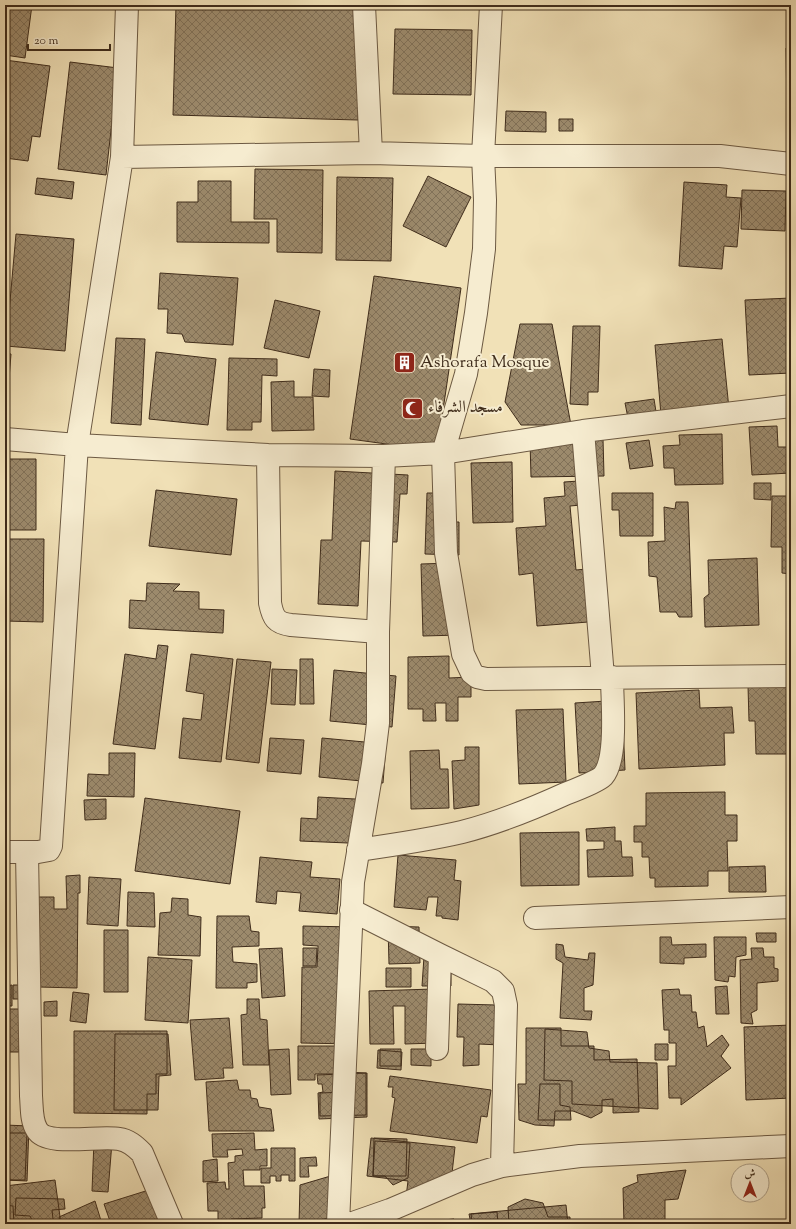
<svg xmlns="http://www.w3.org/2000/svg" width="796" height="1229" font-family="'Sorts Mill Goudy',Amiri,serif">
<defs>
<pattern id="building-cross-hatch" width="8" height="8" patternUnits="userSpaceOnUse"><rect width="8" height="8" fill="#9c8a6c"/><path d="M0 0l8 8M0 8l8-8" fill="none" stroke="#817158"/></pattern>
</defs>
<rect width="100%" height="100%" fill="#f1e1b7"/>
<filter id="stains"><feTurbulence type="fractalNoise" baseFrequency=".005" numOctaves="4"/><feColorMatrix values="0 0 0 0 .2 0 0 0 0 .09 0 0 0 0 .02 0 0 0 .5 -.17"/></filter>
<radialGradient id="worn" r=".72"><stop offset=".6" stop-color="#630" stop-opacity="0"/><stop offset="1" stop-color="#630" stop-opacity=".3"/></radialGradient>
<!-- building -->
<path fill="url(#building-cross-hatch)" stroke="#3f2c1b" d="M5,5H32L25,58L5,55Z
M176,5H362L358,120L173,115Z
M395,29L472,30L471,95L393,94Z
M786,48H791V109H787Z
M5,60L50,66L40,137L32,136L28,161L5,158Z
M70,62L118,68L106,175L58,169Z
M506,111L546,112V132L505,131Z
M559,119H573V131H559Z
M255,169L323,170L322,253L277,252V219H254Z
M428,176L471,197L446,247L403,226Z
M337,177L393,178L391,261L336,260Z
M37,178L74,182L72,199L35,194Z
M198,181H231V222H269V243L177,242V202H198Z
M684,182L727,185L726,197L741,198L737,247L724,246L722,269L679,266Z
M742,190L786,191L785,231L741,229Z
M16,234L74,239L65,351L6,346Z
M160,273L238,278L233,345L185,342L182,334L167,333L168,309H158Z
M374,276L461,288L437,451L350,439Z
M791,298V373L749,375L745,300Z
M275,300L320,311L309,358L264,348Z
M520,324H552L571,425H521L505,402Z
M573,326H600L598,392H588V405L570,404Z
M116,338L145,339L141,425L111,423Z
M722,339L729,409L661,415L655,345Z
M156,352L216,359L208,425L149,419Z
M5,353L11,354L9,379H5Z
M229,358L277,359V376L262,375L261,422H252V430H227Z
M314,369L330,370L329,397L312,396Z
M294,381V397H313L314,430L272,431L271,382Z
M654,399L657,418L629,423L625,403Z
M777,426L778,447H791V473L752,475L749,427Z
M722,434L723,484L675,485L674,468H664L663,446L680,445L679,435Z
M603,439L604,476L531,477L530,441Z
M649,440L653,466L630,469L626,443Z
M5,459H36V530H5Z
M512,462L513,522L473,523L471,463Z
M335,471L408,475L407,494H400L397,542L361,541L358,606L318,604L321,540H332Z
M579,481L581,505L570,506L576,570L597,568L601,621L537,626L533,573L519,575L516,528L546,526L544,498L565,496L564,482Z
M789,482H791V574L782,573V547H771L772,496H789Z
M754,483H771V500L754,499Z
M156,490L237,499L231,555L149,546Z
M427,493H447L446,522H459V555L425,554Z
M612,493H653V536H620L619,510H612Z
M676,502H688L692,617H679L676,612H660L657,577L649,576L648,542L665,541L664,507L675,509Z
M5,539H44L43,622L5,621Z
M757,558L759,625L705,627L704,598L709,594L708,560Z
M451,563L460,635L423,636L421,564Z
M147,583L180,584L173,591L199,592V609L224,610L223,633L129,628L130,600L146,601Z
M158,645L168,646L155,749L113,744L125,654L156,659Z
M191,654L233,659L221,762L179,758L183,718L201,720L204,694L186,691Z
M449,656V678L471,677V697H458V721H446V703H435L436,721H423V709H408V657Z
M237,659L271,662L259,763L226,759Z
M300,659H313L314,704H300Z
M272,669L297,670L295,705L271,704Z
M334,670L396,676L392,727L330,721Z
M791,685V754H756L755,721H749L748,686Z
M699,690L700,708L732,707L734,733H724L725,765L639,769L636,693Z
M622,700L625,770L579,773L575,703Z
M563,709L566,782L519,784L516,710Z
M270,738L304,740L301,774L267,771Z
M322,738L386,744L383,783L319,777Z
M5,741L6,797H5Z
M465,747H479V805L454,809L452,761L465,760Z
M439,750L440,769H448L449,808L411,809L410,751Z
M109,753H135L134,797L87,796L88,774L109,775Z
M725,792V815H737V841H727L728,871H708V886L655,887V878H650L649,857H642V842H634V826H646V793Z
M318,797L374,800L372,844L300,841L301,818L317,819Z
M145,798L240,811L230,884L135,871Z
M106,799V819L85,820L84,800Z
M615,827V841H621L622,857H632L633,876L588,877L587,850L604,849V841H587L586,829Z
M579,832V885L521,886L520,833Z
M398,855L456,860L454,880L461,881L458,920L442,918V916H436L438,897H428L426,910L394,907Z
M260,857L312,862L310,877L340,879L337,914L299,911L301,893L277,891L276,904L256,902Z
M765,866L766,892H729V867Z
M80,875V893H78L77,988L39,987L38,897H54V909H67L66,876Z
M89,877L121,879L118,926L87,924Z
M128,892L154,893L155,927L127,926Z
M172,898L188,899V915L201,917L200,956L158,955L160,913L171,912Z
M217,916H249L251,931L259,932V946L232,947L233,962L257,964V982L247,983V988H216Z
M303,926L355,927L353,1044L301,1043L302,967H317L318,946L303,945Z
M388,926L419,927L420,963L389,964Z
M104,930H128V992H104Z
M756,933H776V942H757Z
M660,937H671L672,945L706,944V957L684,958V964L660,963Z
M714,937H746V955L736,957L735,977L729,976L728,982L715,980Z
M425,942L451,967V986H422Z
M556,944L563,945L565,957L588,960L589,953H595L593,985L584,988V1011H592L591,1020L560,1018L563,963L556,959Z
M282,948L285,996L262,998L259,949Z
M303,948H317L316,966H303Z
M751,948H763L764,957H774V968L778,969V981L757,983V1010L751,1013L753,1024L741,1023L740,960L752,959Z
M148,957L192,960L188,1023L145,1020Z
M386,968H411V987H386Z
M789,980H791V1004H788Z
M12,985V1006H5V986Z
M13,985H28V999H13Z
M727,986L729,1014H716L715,987Z
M434,989L436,1043L405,1044V1006H393L394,1044H370L369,991Z
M679,989L680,995H691L692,1012H696L698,1028L704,1026L707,1047L722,1035L729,1045L721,1056L731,1068L681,1105V1098H669L668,1066H676V1043H669V1030H664L662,990Z
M73,992L89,994L86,1023L70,1021Z
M247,999H259L260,1019L267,1020L269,1065H243L241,1015L247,1014Z
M57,1001V1016H44V1002Z
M458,1004L496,1005L500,1045L479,1044V1065L463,1066L464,1037H457Z
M5,1009H20L19,1052H5Z
M229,1018L233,1068H223L224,1078L195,1080L190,1020Z
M791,1025V1098L746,1100L744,1027Z
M526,1028H561V1046H594V1060L637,1059L639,1112L613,1113V1099L602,1100V1112L591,1118L573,1111H555L554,1126L535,1125L519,1120L518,1084H526Z
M545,1029L587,1032L589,1048L609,1051L610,1062L657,1063L658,1109L572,1104V1081L544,1080Z
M74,1031H167V1074H156V1094H147V1114L74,1113Z
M115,1034H168L171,1075L159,1076L158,1110H114Z
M655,1044H668V1060H655Z
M298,1046H338V1074H315V1080H298Z
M289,1049L291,1094L271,1095L269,1050Z
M380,1049H401V1066H380Z
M411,1049H431V1066L411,1065Z
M378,1050L402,1052L401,1070L377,1068Z
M347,1072L366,1073V1115L320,1116V1093L346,1092Z
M367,1073V1117L319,1119L318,1093L323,1092L322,1084H318L317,1075Z
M390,1076L491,1090L487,1117L481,1116L477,1143L390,1131L395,1098L392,1097L393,1087H388Z
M237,1080L239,1090H250L251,1098L257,1099L259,1107L271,1109L274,1131H209L206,1082Z
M540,1084H560V1105L570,1107L571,1120H538Z
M5,1125L29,1126L27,1181L5,1180Z
M5,1133H27L25,1180H5Z
M254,1133L255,1150L267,1149V1166H260V1170H243L244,1186H264L265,1208H262V1218L231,1219V1223H218V1211H208L207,1183L225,1182L226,1189H229L228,1163L235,1162V1156L243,1155L242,1149L227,1150L228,1157H213L212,1134Z
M371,1138L455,1147L451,1182L406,1197L408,1181L367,1176Z
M374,1138L407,1139L406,1176H373Z
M94,1141L112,1142L108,1192L92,1191Z
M375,1141L410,1143L408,1178L393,1185L385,1176H373Z
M271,1148H295V1181H289V1175H281V1181H276V1176H270V1183H261V1168H271Z
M316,1157L317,1166H308L309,1177H300V1158Z
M217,1159L218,1181L203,1182V1161Z
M686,1170L678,1199L665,1200V1224H624L623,1188L638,1182L637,1175Z
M334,1175L335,1217L299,1224L300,1185Z
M55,1180L61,1224H5V1186Z
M152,1189L165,1221L157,1224H111L104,1204Z
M16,1198L64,1199L65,1209L52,1210L53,1219L55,1224H34L30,1216L15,1215Z
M525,1199L543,1203L548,1217H570V1224H509L508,1207Z
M95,1201L102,1224H61L59,1217Z
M5,1205L13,1206L14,1224H5Z
M566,1205L568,1224H471L469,1214Z
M497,1212L498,1224H472L471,1214Z
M454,1219L455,1224L413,1223Z
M451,1221V1224H429Z"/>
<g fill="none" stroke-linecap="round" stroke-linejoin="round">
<defs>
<path id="minor" d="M364,5L371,153
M491,5L483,156L485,200L484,249L476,313L466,374L443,453L446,553L463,654L472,673L477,677L486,679L791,676
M122,157L371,153L483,156H720L791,164
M583,431L603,677
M5,439L77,445L268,455L384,456L443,453L583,431L791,406
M268,455L270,603C273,618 276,623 291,625L378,632
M358,850C393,845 428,840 462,832C498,823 532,809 565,794C573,791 598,781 603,776C618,759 612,700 612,677
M5,852H38L49,850L51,846L77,445L122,157L127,5
M27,852L31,1096C32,1107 31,1121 37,1130C47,1147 101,1135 119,1139C128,1140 135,1146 142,1153L172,1224
M351,910L440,955L493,981L503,991L506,1005L502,1166
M535,918L791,907
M437,1049L440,955
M338,1224L353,882L373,764L378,723V632L384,456
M350,1224L390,1210L472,1175L502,1166L580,1156L791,1146"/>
</defs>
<!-- minor casing -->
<use href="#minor" stroke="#6c5942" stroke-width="24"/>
<!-- minor -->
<use href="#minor" stroke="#f6ecd0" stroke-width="22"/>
</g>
<!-- icons -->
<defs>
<symbol id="building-square" viewBox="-11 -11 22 22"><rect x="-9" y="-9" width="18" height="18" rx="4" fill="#8f2418" stroke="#f6ecd0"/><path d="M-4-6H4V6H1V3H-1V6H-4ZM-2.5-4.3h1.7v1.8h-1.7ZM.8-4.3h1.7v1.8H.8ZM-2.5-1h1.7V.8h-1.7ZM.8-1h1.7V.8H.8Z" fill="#fff"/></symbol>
<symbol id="mosque-square" viewBox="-11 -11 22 22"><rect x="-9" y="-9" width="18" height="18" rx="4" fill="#8f2418" stroke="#f6ecd0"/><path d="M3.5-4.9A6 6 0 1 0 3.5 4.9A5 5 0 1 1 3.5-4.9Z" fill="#fff"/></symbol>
</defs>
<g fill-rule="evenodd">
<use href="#building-square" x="392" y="350" width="25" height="25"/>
<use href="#mosque-square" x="400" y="396" width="25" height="25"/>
</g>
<g text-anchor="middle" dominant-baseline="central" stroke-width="4" stroke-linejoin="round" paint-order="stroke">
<!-- poi labels -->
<g font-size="17" fill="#3f2c1b" stroke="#f6ecd0" text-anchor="start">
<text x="420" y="363">Ashorafa Mosque</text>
<text x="428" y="408">مسجد الشرفاء</text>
</g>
</g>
<!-- margin -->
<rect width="796" height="1229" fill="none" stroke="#f1e1b7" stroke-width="20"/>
<rect x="6" y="6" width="784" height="1217" fill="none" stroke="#3f2c1b" stroke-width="2"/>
<rect x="10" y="10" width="776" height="1209" fill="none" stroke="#3f2c1b"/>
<!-- north arrow -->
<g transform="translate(750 1183)"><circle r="19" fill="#f6ecd0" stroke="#ad9f88"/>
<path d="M0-3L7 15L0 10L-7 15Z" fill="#8f2418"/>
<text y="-6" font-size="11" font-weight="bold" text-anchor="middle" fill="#3f2c1b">ش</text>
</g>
<!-- scale -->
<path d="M28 44v6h82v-6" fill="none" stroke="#3f2c1b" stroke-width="2"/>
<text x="34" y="44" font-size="12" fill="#3f2c1b" stroke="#f6ecd0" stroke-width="3" paint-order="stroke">20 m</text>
<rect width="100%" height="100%" filter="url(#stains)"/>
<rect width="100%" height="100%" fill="url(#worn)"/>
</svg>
